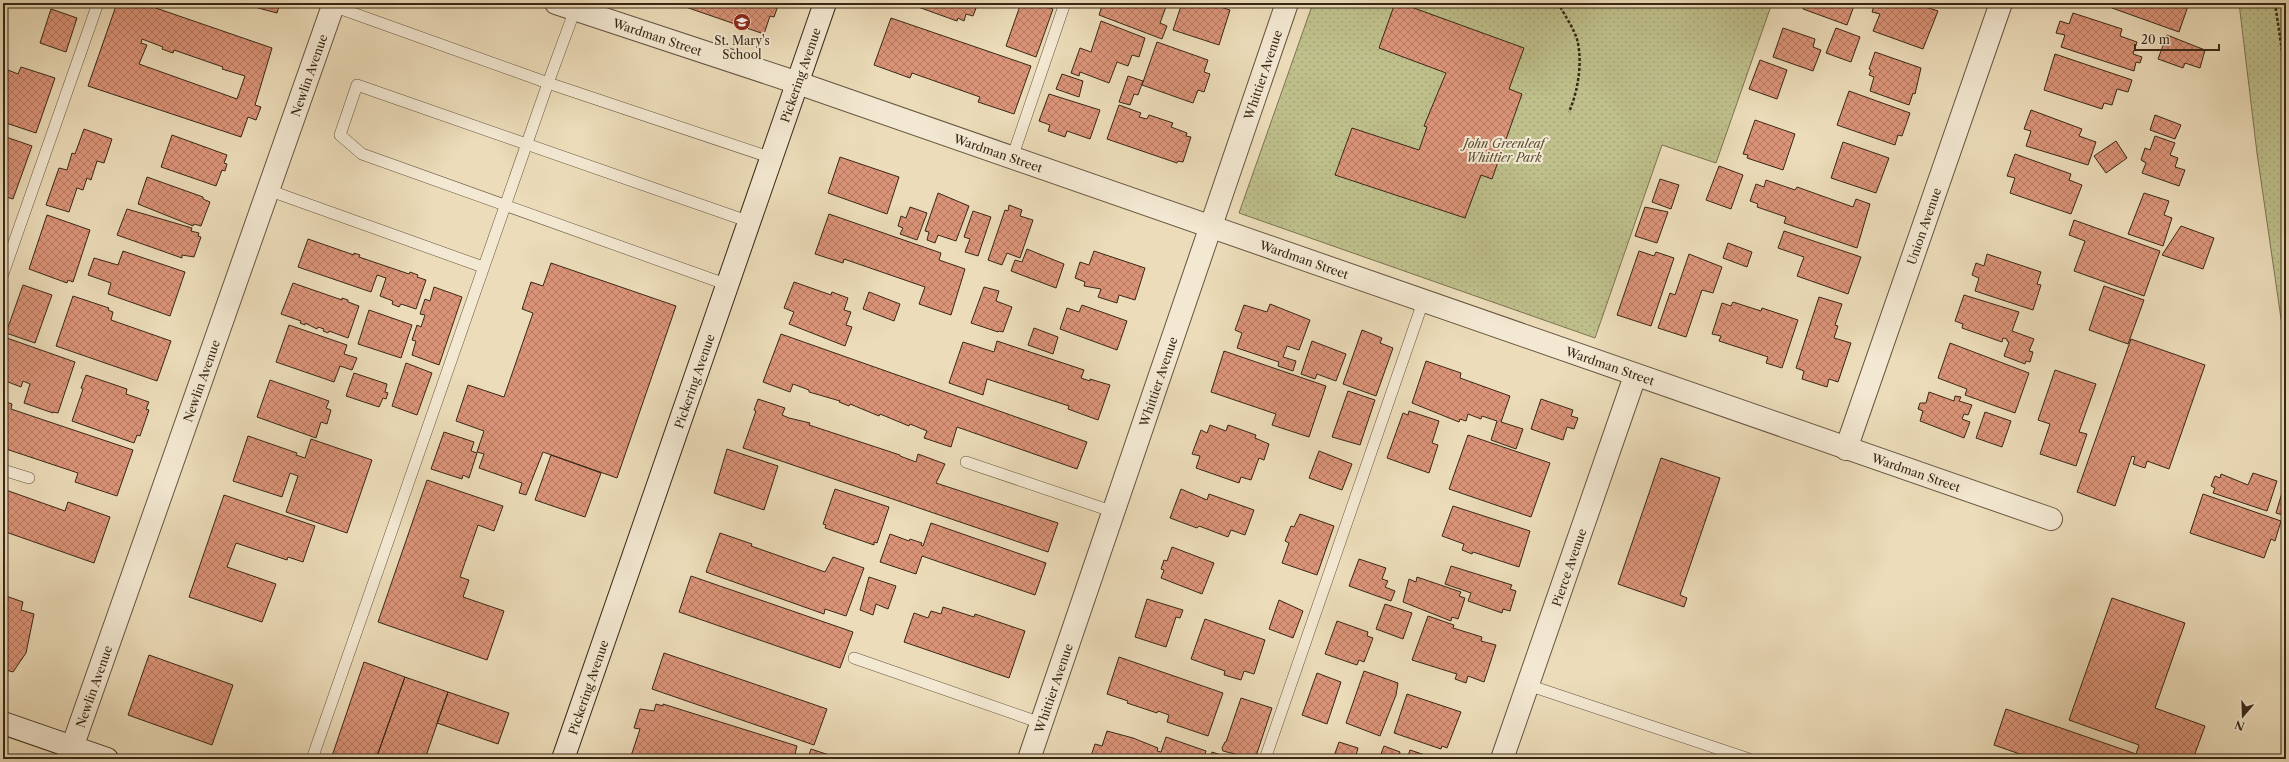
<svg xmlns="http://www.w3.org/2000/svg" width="2289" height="762" font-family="'Libre Caslon Text',serif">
<defs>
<pattern id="grass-dots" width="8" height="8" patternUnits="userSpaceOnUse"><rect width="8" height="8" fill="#bebf8b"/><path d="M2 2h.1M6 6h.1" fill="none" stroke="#a4a477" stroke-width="1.8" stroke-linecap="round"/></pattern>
<pattern id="building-cross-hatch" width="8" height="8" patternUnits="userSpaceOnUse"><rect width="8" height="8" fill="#dc9479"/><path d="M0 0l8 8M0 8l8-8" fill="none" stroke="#b37962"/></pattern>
</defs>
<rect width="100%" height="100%" fill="#ecdcb9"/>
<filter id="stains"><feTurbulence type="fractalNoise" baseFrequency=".005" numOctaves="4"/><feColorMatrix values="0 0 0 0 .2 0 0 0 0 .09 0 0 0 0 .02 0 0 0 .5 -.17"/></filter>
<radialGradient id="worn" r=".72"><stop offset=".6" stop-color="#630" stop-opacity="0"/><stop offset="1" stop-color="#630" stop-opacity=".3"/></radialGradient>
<!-- grass -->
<path fill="url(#grass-dots)" stroke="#7b7450" d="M1313,3H1772L1716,163L1662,145L1595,338L1239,213Z
M2239,3H2286V353L2257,153Z"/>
<!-- building -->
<path fill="url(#building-cross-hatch)" stroke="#382816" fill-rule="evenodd" d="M117,3H151L150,6L272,48L255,105L261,107L256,120L248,117L241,137L88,86ZM142,39L163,47L162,49L173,53L174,50L223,67L222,69L245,76L237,99L139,64L147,45L141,43Z
M248,3H247H280L277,13L247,5Z
M674,3H779L774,17L770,16L764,34Z
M907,3H978L973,16L966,14L964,21L958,18L957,21Z
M1021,3H1035L1053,9L1036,57L1006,46Z
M1103,3L1167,4L1160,23L1167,26L1162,39L1099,15Z
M1182,3H1209L1230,10L1219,45L1173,30Z
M1395,3H1400L1524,48L1509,89L1522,94L1492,179L1481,175L1465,218L1335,175L1352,128L1419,150L1427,127L1424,126L1446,73L1379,48Z
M1805,3H1855L1847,25L1803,9Z
M1875,3H1907L1913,5L1914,3L1938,11L1923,49L1873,31L1880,14L1872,12Z
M2114,3H2189L2179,32L2112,8Z
M51,9L77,18L66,52L40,43Z
M2073,13L2122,29L2120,36L2137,42L2133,54L2142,57L2140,63L2136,62L2134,71L2061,47L2065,35L2056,33L2060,21L2069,24Z
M891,18L1031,66L1014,114L978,102L980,97L912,73L910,78L874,65Z
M1101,21L1145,38L1139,57L1132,55L1128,66L1117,62L1109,83L1080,72L1079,76L1071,73L1080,48L1091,52Z
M1783,28L1815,39L1813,47L1821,50L1813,71L1773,57Z
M1836,28L1860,37L1851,62L1826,53Z
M2167,35L2205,50L2200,68L2185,63L2183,68L2158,59Z
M1157,42L1208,60L1204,72L1210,74L1204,92L1198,90L1193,103L1142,85Z
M1875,52L1921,68L1915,94L1913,93L1909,105L1870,91L1874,77L1869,75L1871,70L1869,69Z
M2055,54L2132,80L2128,92L2117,89L2112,105L2104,103L2102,109L2044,90Z
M1760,60L1787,70L1777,99L1749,89Z
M21,67L55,78L36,133L3,122V68L18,74Z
M1062,74L1083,81L1079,97L1056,89Z
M1128,76L1143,81L1138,95L1134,94L1130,105L1119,102Z
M1849,91L1910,113L1902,136L1898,135L1895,145L1837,125Z
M1049,94L1100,110L1090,139L1067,131L1065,137L1048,131L1050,125L1039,121Z
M1119,105L1141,113L1139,117L1147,119L1149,115L1173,123L1171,127L1187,133L1186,136L1191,137L1183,162L1178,161L1177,163L1107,139Z
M2031,110L2082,129L2079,136L2096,142L2088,165L2026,146L2031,131L2024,129Z
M2155,115L2181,125L2175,139L2150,130Z
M1755,120L1795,134L1783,170L1747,158L1748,155L1743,154Z
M84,129L112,139L104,163L97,161L91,180L87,178L83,190L77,188L69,212L46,205L59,168L67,170L72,153L75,154Z
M172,135L227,155L224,163L227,164L225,171L222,170L216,186L161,167Z
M3,136L32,146L13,199L3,196Z
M2155,136L2175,143L2170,155L2178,158L2175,167L2185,170L2179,186L2142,173L2146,163L2141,160L2145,148L2150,150Z
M2116,141L2127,158L2106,173L2094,156Z
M1843,142L1889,158L1876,193L1831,178Z
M2015,154L2071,174L2069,180L2082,185L2071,214L2010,193L2015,178L2007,176Z
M840,157L899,177L887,214L828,193Z
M1719,166L1743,175L1731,209L1706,200Z
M147,177L203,197V199L210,202L201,226L194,224L193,226L138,204Z
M1660,179L1679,185L1671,209L1652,202Z
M1766,180L1795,190L1797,187L1853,207L1856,199L1870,204L1857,248L1784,223L1786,217L1757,207L1758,204L1750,201L1756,184L1764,187Z
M938,193L969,206L956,241L938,235L935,243L927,240L929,232L925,231Z
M2144,193L2169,201L2164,215L2172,218L2163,246L2128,234Z
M1009,205L1022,210L1020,216L1033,220L1020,258L1007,253L1002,265L988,260L1005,210L1008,211Z
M910,207L927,213L917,240L900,234L903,228L898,226L901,216L906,218Z
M1645,207L1668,212L1657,243L1635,236Z
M127,209L192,228L191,231L199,233L198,236L201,237L194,257L182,255V258L117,235Z
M973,211L991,217L978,256L965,252L970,239L964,237Z
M829,214L941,253L939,260L965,269L951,315L919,304L925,287L844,259L843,263L815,254Z
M47,215L90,230L73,282L68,280L67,283L29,269Z
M2074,220L2160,251L2144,296L2074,271L2085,241L2069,235Z
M2181,226L2214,238L2203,269L2162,255Z
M1784,231L1861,257L1848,294L1797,276L1804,257L1778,248Z
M308,239L354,255V253L360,255L359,257L409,274L410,272L418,275L417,277L426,280L416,309L401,304L399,307L392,304L393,301L380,296L386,278L377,275L371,292L298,267Z
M1728,243L1752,252L1747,267L1723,258Z
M1027,249L1064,264L1056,288L1011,271L1015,260L1022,262Z
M123,251L185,272L170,316L108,294L111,283L88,275L94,258L118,265Z
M1094,251L1145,268L1135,300L1119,295L1117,303L1098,297L1101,289L1084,286L1085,282L1075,278L1080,262L1089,265Z
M1639,251L1654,256L1656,252L1674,258L1651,326L1617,315Z
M1689,254L1722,267L1713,293L1702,290L1686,337L1658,328L1670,293L1675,295Z
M1987,254L2041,272L2037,284L2041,285L2033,310L1975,291L1979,278L1972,275L1976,263L1984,266Z
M551,263L676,306L617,478L543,452L526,495L519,493L522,483L479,468L484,454L477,452L484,431L456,421L468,385L504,397L533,313L522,309L531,282L543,286Z
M794,282L831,295L832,292L848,298L844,310L851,312L846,325L852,327L845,346L789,324L794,312L784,308Z
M293,283L342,300V298L348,300V302L359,306L348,338L329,331L328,333L323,331L324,329L318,327L317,329L305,323V325L300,323L301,321L281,314Z
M23,285L52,295L35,343L6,333Z
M2104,286L2144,300L2128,344L2089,330Z
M434,287L462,297L439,365L412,355L416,341L412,340L417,325L421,327L425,315L420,314L425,299L430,301Z
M984,287L999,291L996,301L1012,307L1003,332L999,331L998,332L971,323Z
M869,292L900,304L894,321L863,309Z
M1964,295L2019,312L2012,331L2034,339L2029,351L2033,352L2030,362L2026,361L2025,364L2004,356L2009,342L2007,341V339L2003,338L2002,342L1962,328L1963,324L1955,321Z
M73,296L109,308L108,310L113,312L111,320L171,341L157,381L56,346Z
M1819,297L1842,304L1835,325L1838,326L1834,338L1851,343L1838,382L1829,379L1827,387L1802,379L1804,371L1796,368Z
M1733,302L1761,311L1762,308L1798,320L1782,368L1766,363L1768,357L1719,341L1721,336L1712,334L1722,303L1731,306Z
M1270,304L1310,320L1299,350L1287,346L1283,357L1296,361L1293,371L1278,366L1279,362L1237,348L1242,333L1235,330L1244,305L1267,312Z
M1082,305L1127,321L1117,350L1060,329L1067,308L1079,312Z
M369,310L412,325L401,358L358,344Z
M289,325L347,345L344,354L357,358L352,370L340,366L334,382L276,362Z
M1034,328L1058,337L1053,354L1028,345Z
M1362,330L1382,338L1380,343L1393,348L1376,396L1343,384Z
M781,334L1087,442L1077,469L957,427L951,447L924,438L927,431L910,424L909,426L880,414L879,416L850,404L849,406L839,402L840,401L809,392V390L793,384L790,392L763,382Z
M4,337L75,362L58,413L53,412V413L24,403L30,384L23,381L21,387L3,380Z
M2131,339L2205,365L2169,469L2147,461L2145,468L2133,464L2135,457L2132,456L2115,506L2077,492Z
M997,341L1084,370L1081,378L1090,381V379L1110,385L1098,420L1068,409L1069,406L987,379L983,395L949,383L963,342L994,352Z
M1312,341L1346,354L1336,381L1317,374L1315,379L1301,374Z
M1950,343L2029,373L2015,413L1965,395L1967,389L1938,378Z
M1224,351L1326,386L1309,437L1272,425L1276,414L1211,392Z
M1426,361L1461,373L1460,378L1510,396L1501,422L1523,429L1516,449L1491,440L1497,421L1482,416L1481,419L1468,414L1466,421L1460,419L1459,422L1412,403Z
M406,363L432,373L417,415L392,406Z
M2055,370L2096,384L2079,432L2087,434L2076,466L2040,454L2050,424L2038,420Z
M354,373L387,384L385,392L388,393L386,399L383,398L379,407L346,396Z
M86,375L127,389L126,394L149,402L146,409L149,410L140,436L137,435L134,443L72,421L83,389L81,388Z
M270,380L329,401L326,408L331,410L327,424L321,422L316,438L257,417Z
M1348,391L1375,400L1360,445L1332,437Z
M1929,392L1954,401L1955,396L1961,397L1959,401L1972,405L1968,415L1964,414L1962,419L1970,422L1964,438L1920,421L1923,411L1918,409L1920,403H1926Z
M758,399L785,408L782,415L789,418L810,423L809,425L900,455V456L916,462L918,454L945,464L936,483L1058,523L1048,552L743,448L756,411L754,410Z
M1541,399L1573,410L1571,416L1578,418L1574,429L1567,427L1563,440L1531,429Z
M3,401L12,404L11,409L133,450L117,496L75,482L78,473L3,448Z
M1409,411L1439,421L1432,443L1438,445L1429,473L1387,458L1403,413L1408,415Z
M1985,412L2011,421L2002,447L1976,438Z
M1210,425L1226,431L1228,425L1256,435L1255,438L1269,444L1264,460L1259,458L1251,480L1241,477L1239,483L1196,468L1200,456L1192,454L1201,430L1207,433Z
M444,432L474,442L471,451L477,453L469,478L463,475L462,479L431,469Z
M1468,435L1550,463L1531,517L1449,489Z
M248,436L297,453L296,455L305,458L311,439L372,460L347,533L286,512L298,476L290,473L282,497L233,481Z
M727,449L778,466L764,510L714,493Z
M1319,451L1352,464L1342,490L1309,478Z
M551,455L601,473L585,517L535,500Z
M1661,458L1720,478L1680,595L1687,598L1684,607L1618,584Z
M2253,473L2277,481L2267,511L2213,493L2215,488L2211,486L2215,476L2220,478L2221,474L2248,485Z
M427,480L503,506L494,531L478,525L460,577L469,580L463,597L504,611L487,660L378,622Z
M2284,486H2286V516L2276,513Z
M3,489L65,511L68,502L110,517L94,563L3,531Z
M835,489L889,507L877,543L874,542V545L825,528L826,525L823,524Z
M1181,489L1207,500L1209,494L1254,510L1245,535L1231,530L1228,537L1199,526L1197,528L1170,518Z
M2203,494L2281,521L2275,541L2271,539L2264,558L2190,533Z
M224,495L315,526L303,562L288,557L287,560L236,543L227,567L276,584L262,622L189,597Z
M1453,506L1530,531L1519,567L1473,552L1472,554L1462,550L1464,544L1442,536Z
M1300,514L1334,526L1317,575L1282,563L1289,543L1285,541L1291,526L1294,527Z
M931,523L1046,563L1035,595L922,556L916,574L880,562L890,534L909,541L910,539L922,543L921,545L923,546Z
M720,533L752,544L751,546L825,572L833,557L864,568L846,616L825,609L824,614L706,572Z
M1172,547L1214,563L1202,594L1161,578L1164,570L1161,569L1164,560L1167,561Z
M1359,559L1386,568L1382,579L1388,581L1385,587L1395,591L1391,601L1349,586Z
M1451,566L1512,585L1510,589L1516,591L1510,611L1503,609L1502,613L1468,601L1471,593L1445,584Z
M691,576L853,632L840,668L679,612Z
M869,577L896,586L888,609L876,604L873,615L860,610Z
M1417,577L1461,592L1459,596L1465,598L1458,619L1452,617L1451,621L1403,602L1409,579L1416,582Z
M3,595L23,602L21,610L34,614L26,653L13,672L3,669Z
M2112,598L2185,623L2155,708L2205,726L2193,759H2034L1994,745L2006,709L2136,754L2139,745L2069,720Z
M1147,599L1183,610L1180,618L1176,617L1166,647L1135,637Z
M1279,600L1303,611L1293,638L1269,629Z
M1385,604L1412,613L1403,639L1376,629Z
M943,607L974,617L975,614L1025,631L1009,678L904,642L914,613L928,618L931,611L941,614Z
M1428,616L1454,625L1453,628L1482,637L1481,641L1496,645L1484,682L1468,676L1466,683L1455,679L1457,674L1412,660Z
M1205,619L1265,640L1254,674L1244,671L1241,680L1224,675L1225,671L1191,659Z
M1337,621L1368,632L1367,636L1373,638L1364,662L1359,660L1357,665L1325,654Z
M664,653L827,709L814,745L652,689Z
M149,655L233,685L212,745L128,715Z
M1119,657L1223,693L1208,736L1167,722L1169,715L1158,711L1157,713L1127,703L1128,701L1107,694Z
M364,662L405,677L376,759H331Z
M1364,671L1398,683L1396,695L1380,736L1346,723Z
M1317,673L1341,682L1327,724L1302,715Z
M405,677L448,692L425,759H376Z
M448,692L509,713L498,744L437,723Z
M1407,694L1461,712L1447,748L1442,746L1441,749L1394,733Z
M1241,698L1272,708L1255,759L1223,751L1222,748L1225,742H1226Z
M656,704L663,706V704L797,746L795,754L808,758L811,749L841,759H679L668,755L667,759H640L631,756L640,729L634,728L640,709L654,711Z
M1107,731L1133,738L1158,748L1157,751L1161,752L1166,737L1206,751L1203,759H1090L1095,744L1102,746Z
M1339,742L1358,748L1355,759H1333Z
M1384,746L1400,752L1399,757L1406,759H1379Z
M1410,750L1425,755L1423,759H1407Z
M1212,752L1233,759H1210Z"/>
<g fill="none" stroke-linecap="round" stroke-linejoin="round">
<defs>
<path id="lane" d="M333,6L548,83L772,158
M1012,158L1065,3
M268,190L483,267
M3,274L98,3
M728,285L362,154L340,135L357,85L750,222
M966,462L1114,512
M3,470L29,478
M854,658L1041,723
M1528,685L1749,759
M312,759L548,83L576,7
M1265,759L1423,302"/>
<g id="street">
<path id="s1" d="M556,3L798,83L2051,519"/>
<path id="s2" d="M1846,449L2001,3"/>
<path id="s3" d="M68,759L334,3"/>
<path id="s4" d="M1029,759L1287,3"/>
<path id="s5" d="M1502,759L1635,376"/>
</g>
<g id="secondary">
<path d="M3,723L107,759"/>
<path id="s6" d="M563,759L825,3"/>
</g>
</defs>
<!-- lane casing -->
<use href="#lane" stroke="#65553f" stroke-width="12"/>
<!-- street casing -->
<use href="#street" stroke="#65553f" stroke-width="24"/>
<!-- secondary casing -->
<use href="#secondary" stroke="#382816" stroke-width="24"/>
<!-- path -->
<path stroke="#382816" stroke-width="2.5" stroke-dasharray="3 2" stroke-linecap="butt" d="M1558,3C1564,14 1573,27 1577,39C1583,62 1578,91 1569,112
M2275,3L2286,78"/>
<!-- lane -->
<use href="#lane" stroke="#f3e8d2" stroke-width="11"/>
<!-- street -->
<use href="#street" stroke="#f3e8d2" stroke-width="22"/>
<!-- secondary -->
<use href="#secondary" stroke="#f3e8d2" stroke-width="22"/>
</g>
<!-- icons -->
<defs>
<symbol id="school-disc" viewBox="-11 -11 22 22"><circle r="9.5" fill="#8f2418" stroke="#f3e8d2"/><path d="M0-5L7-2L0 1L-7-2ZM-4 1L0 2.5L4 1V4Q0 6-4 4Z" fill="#fff"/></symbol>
</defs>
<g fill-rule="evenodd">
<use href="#school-disc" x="732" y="12" width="20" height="20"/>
</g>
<g text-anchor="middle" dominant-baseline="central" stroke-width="4" stroke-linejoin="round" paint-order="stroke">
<!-- street labels -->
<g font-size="12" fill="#382816" stroke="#f3e8d2">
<text stroke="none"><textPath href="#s1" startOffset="107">Wardman Street</textPath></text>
<text stroke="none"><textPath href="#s3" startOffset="725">Newlin Avenue</textPath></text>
<text stroke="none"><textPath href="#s6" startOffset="724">Pickering Avenue</textPath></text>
<text stroke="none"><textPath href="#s4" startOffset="723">Whittier Avenue</textPath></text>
<text stroke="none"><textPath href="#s1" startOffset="467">Wardman Street</textPath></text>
<text stroke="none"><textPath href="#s2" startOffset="236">Union Avenue</textPath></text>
<text stroke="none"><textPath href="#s1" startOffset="791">Wardman Street</textPath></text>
<text stroke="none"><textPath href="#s1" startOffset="1115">Wardman Street</textPath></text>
<text stroke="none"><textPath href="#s3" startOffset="401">Newlin Avenue</textPath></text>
<text stroke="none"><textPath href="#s6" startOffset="400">Pickering Avenue</textPath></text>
<text stroke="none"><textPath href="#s4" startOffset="399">Whittier Avenue</textPath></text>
<text stroke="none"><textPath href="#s1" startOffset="1439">Wardman Street</textPath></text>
<text stroke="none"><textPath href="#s5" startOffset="203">Pierce Avenue</textPath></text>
<text stroke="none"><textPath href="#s3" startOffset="77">Newlin Avenue</textPath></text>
<text stroke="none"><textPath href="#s6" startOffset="76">Pickering Avenue</textPath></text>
<text stroke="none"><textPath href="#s4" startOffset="75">Whittier Avenue</textPath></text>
</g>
<!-- poi labels -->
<g font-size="12" fill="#382816" stroke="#f3e8d2">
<text x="742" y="40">St. Mary's<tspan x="742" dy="14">School</tspan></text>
</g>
<!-- park labels -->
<g font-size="12" font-style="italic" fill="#5a4e33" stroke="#f3e8d2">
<text x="1504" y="143">John Greenleaf<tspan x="1504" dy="14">Whittier Park</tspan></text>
</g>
</g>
<!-- margin -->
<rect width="2289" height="762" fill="none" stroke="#ecdcb9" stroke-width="16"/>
<rect x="4" y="4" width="2281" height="754" fill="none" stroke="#382816" stroke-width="2"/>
<rect x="8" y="8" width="2273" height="746" fill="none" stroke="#382816"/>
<!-- north arrow -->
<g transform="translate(2243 716) rotate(199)" stroke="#f3e8d2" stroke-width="3" paint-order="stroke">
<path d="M0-3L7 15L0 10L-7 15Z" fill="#382816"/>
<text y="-6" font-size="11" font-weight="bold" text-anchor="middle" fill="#382816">N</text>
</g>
<!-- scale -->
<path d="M2135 44v6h84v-6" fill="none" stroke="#382816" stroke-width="2"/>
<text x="2141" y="44" font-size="12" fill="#382816" stroke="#f3e8d2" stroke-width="3" paint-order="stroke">20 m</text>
<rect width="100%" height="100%" filter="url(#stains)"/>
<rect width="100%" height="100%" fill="url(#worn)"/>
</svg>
